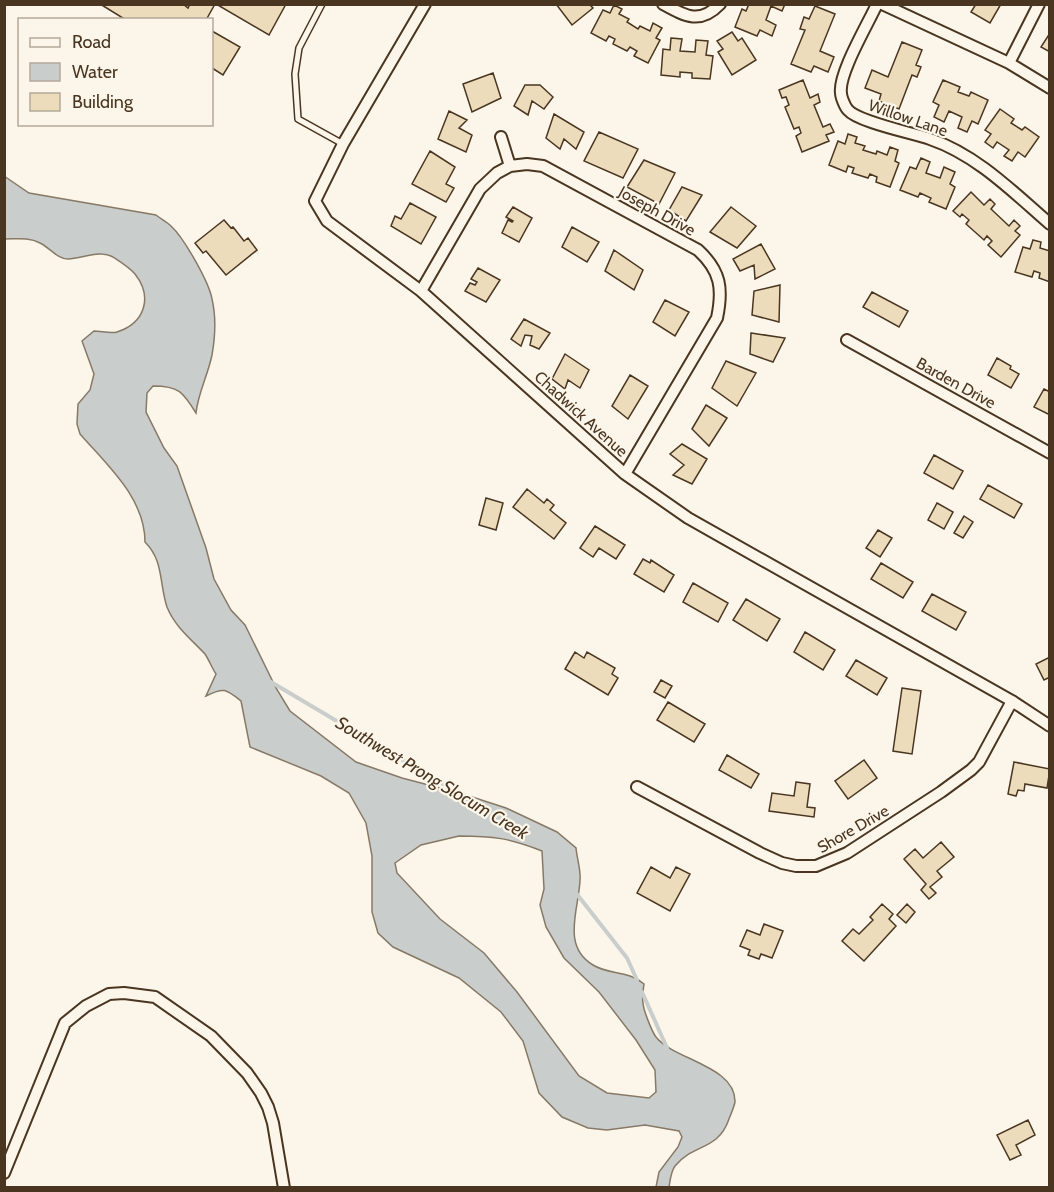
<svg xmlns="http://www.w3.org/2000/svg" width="1054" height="1192" font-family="Cabin,sans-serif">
<rect width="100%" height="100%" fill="#fbf6e9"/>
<!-- water -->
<path fill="#c9cecd" stroke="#887966" stroke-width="1.5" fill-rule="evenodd" d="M4,176L29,193L156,215C161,219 167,222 171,226C184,238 209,282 212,299C216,316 215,338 212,355C208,375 198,393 196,413C183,392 179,386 153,386L147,393L146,412L164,448L177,466L206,548L214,579L231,610L245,625L276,688L290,711L356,762L402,778L463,794L506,808L557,832L576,848C577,859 581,870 580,880C579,909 561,946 593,965C609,975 628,970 644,984C643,990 642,997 643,1003C643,1009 652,1032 656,1037C674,1060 736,1066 735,1102C734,1107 731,1114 729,1119C718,1151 694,1143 675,1166C671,1171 670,1181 669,1187H656L659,1172L678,1147L682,1137L679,1131L645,1125L607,1130L588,1128L562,1117L539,1093L523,1041L501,1012L459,978L393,947L378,933L372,912V856L366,823L349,793L321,776L250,747L241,701C226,689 224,687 206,696L216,674C212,668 209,660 205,654C191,639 175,627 167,607C159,583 164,561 145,542C145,498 107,465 80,434L77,424L78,404L90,390L94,374L82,341L94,331C101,331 111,334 117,332C145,323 153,297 135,274C130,268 119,261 113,257C99,249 82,259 68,259C57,259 49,247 40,243C29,237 17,239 5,239ZM459,836C494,836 508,838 542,851L544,889L540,905L546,927L564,958L599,992L636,1040L655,1070L656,1092L649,1098L607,1093L579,1076L517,992L484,953L440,919L397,873L395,863L421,845Z"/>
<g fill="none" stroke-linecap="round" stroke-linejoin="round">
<!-- stream -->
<path stroke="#c9cecd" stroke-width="4" d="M271,682L458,793
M576,893L627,958L637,980
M642,992L667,1048"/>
</g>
<!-- building -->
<path fill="#ecdcbc" stroke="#4a3520" stroke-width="1.5" d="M100,4H183L188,8L190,4H215L206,20H126Z
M216,4H286L269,35Z
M556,4H589L593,8L572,25Z
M749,4H785L782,11L771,6L766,20L776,25L772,36L760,30L757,36L735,27L742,9L746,11Z
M976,4H1001L990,23L971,12Z
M614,5L622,9L619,14L629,19L627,22L638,29L640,26L650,31L653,23L662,28L656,38L660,40L648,63L634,56L637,51L630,47L627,51L613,44L615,39L609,36L606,41L591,33L603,10L610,13Z
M815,6L835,14L820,51L834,57L828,72L814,66L811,72L791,64L805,30L800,29L804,17L809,19Z
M212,31L240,47L223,75L212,68Z
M732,32L738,41L742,38L756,60L732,75L718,52L723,49L717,41Z
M1050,33V52L1041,47Z
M671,38L682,39L680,51L695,52L696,40L708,41L706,55L713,56L710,79L692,78V73L680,72V77L661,75L663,49L670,50Z
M902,42L922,50L916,65L921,67L917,77L912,75L899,109L879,101L881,94L865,88L872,70L888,77Z
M493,73L501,98L472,112L463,84Z
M803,80L810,98L818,94L820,102L814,105L823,127L830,124L834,132L826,135L829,141L802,152L796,136L801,133L799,127L794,129L785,107L789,105L786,97L782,98L779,90Z
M943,80L960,87L958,92L969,96L971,92L988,100L978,124L972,121L967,132L958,128L962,117L949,111L944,122L934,117L939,105L933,102Z
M525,85H540L553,97L544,109L532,101L528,115L514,106Z
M1000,109L1014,119L1011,123L1022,130L1025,127L1039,137L1025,157L1018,152L1012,161L1004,156L1009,150L997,142L993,148L985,142L991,134L985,130Z
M449,111L467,120L459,128L472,135L466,152L438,139Z
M554,114L584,132L576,149L564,139L560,149L546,138Z
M599,132L638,149L623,178L584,161Z
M848,134L857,137L855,143L865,146L863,150L876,154L877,151L887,155L890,147L898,150L895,161L899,163L890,187L876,182L877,177L870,174L868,178L852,173L854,168L848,166L846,172L829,165L838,141L845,144Z
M430,151L455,167L446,184L454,188L446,202L412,184Z
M921,158L930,162L926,173L940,178L944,167L955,172L950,184L955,187L946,209L929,202L931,198L920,193L918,197L900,190L910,167L916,169Z
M644,160L675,173L659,204L627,187Z
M682,187L702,195L686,221L669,210Z
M971,192L984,205L990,199L995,204L991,209L1009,226L1014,220L1020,226L1015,231L1020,235L1001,257L988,245L992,241L987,236L984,240L966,224L969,220L962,214L960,217L953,211Z
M410,203L436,217L421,244L391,226L395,216L401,219Z
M513,207L532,218L519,242L502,233L508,220L512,222L513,221L506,217Z
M731,207L756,226L737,248L710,232Z
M224,220L231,228L233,227L244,241L248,238L257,250L226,275L206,251L203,253L195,243Z
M572,227L599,242L587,262L562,247Z
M1033,240L1041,242L1040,248L1050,251V282L1039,278L1040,273L1034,271L1032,277L1015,272L1023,247L1030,249Z
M761,244L775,269L755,279L754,265L740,271L733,259Z
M614,250L643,270L634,290L605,271Z
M478,268L500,280L486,302L465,291L470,283L475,285L477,282L471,279Z
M780,285L779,322L752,315L754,291Z
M872,292L908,311L899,327L863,307Z
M665,300L689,312L675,336L653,322Z
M524,319L550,333L539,349L530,345L532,336L525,335L521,346L511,339Z
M751,333L785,338L773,362L750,354Z
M565,354L589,370L580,388L568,380L565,389L552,379Z
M997,358L1011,366L1010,369L1019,374L1011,388L988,375Z
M726,361L756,373L737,406L712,388Z
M630,375L648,386L628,419L612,406Z
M1044,389L1050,392V415L1034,407Z
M706,405L727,418L709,446L692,429Z
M682,444L707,459L692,484L673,475L684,465L670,454Z
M934,455L963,471L953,489L924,473Z
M988,485L1022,504L1014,518L980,499Z
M527,489L544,503L547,499L554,505L550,510L566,523L554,539L513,507Z
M486,498L503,503L496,530L479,525Z
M937,503L953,512L944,529L928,520Z
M964,516L973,522L963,538L954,533Z
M595,526L625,545L616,559L599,548L593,557L580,548Z
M878,530L892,538L880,557L866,548Z
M643,559L650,563L651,560L674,575L664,592L634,574Z
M881,563L913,582L903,598L871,579Z
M693,583L728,603L718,622L683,602Z
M932,594L966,612L956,630L922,611Z
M746,599L780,619L767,641L733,620Z
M805,632L835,650L823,670L794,652Z
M575,652L584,658L587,652L615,668L612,674L618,678L608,695L565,669Z
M1050,657V677L1044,680L1036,664Z
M856,660L887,678L877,695L846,676Z
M661,680L672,686L665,698L654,692Z
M902,688L921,691L912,754L893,751Z
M668,702L705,724L694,742L657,720Z
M727,755L759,774L751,788L719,770Z
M864,760L877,778L848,799L835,781Z
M1014,762L1050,769L1047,788L1025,784L1024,791L1018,790L1016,796L1008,794Z
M796,782L810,784L807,807L815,808L814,817L769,811L772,793L794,796Z
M941,842L954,857L937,871L942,877L930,887L936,893L929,899L921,890L926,884L904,859L915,849L923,858Z
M651,867L670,878L676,867L690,874L670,911L637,893Z
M882,904L893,914L889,919L896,926L864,961L842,941L853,929L859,934L873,920L870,917Z
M907,904L915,912L906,923L897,915Z
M764,924L783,931L772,958L761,954L759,959L748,955L750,950L740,946L747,930L760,935Z
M1028,1120L1035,1135L1016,1145L1021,1155L1010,1160L997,1135Z"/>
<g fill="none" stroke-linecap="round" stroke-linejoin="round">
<defs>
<path id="lane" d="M322,4L299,48L295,74L298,119L343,144"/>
<path id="street" d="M425,4L343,144L315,201L327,221L421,291L625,474L688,518L1012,701L1050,726
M663,4C685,16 700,25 720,4
M877,4C868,24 838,74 841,93C841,97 845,107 848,110C858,122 913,133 930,139C977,155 1013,192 1050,224
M882,4L1009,63L1050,88
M1009,63L1039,4
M501,137L510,166
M421,291L480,189L497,173L510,166L527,164L543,166L698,250C721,271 723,289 717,318L625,474
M847,340L1050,453
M637,787L760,853L782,863L796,866H816L847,853L941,792L971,770L979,762L1012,701
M4,1173L65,1023L86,1006L109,994L124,993L155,997L211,1036L247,1073L261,1093L268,1107L273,1123L284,1188"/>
</defs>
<!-- lane casing -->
<use href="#lane" stroke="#4a3520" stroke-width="8"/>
<!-- street casing -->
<use href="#street" stroke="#4a3520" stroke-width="14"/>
<!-- lane -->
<use href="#lane" stroke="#fbf6e9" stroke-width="5"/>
<!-- street -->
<use href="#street" stroke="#fbf6e9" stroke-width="10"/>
</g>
<g text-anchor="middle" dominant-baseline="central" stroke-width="4.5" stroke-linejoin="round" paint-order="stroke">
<!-- street labels -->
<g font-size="16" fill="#4a3520" stroke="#fbf6e9">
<text transform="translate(908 118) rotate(19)">Willow Lane</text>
<text transform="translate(657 211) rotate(29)">Joseph Drive</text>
<text transform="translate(956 383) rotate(29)">Barden Drive</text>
<text transform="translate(581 414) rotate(42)">Chadwick Avenue</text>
<text transform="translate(853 829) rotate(-30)">Shore Drive</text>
</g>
<!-- water labels -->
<g font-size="18" font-style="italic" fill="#4a3520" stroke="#fbf6e9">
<text transform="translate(432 778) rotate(31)">Southwest Prong Slocum Creek</text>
</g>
</g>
<!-- border -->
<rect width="1054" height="1192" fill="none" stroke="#4a3520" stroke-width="12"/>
<!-- legend -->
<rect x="18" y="18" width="195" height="108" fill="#fbf6e9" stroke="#b4a999" stroke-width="1.5"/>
<rect x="30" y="38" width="30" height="9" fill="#fbf6e9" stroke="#b4a999" stroke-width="1.5"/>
<text x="72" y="48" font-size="18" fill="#4a3520">Road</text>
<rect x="30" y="63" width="30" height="18" fill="#c9cecd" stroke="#b4a999" stroke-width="1.5"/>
<text x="72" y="78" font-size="18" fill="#4a3520">Water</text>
<rect x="30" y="93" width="30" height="18" fill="#ecdcbc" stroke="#b4a999" stroke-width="1.5"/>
<text x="72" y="108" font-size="18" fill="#4a3520">Building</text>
</svg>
